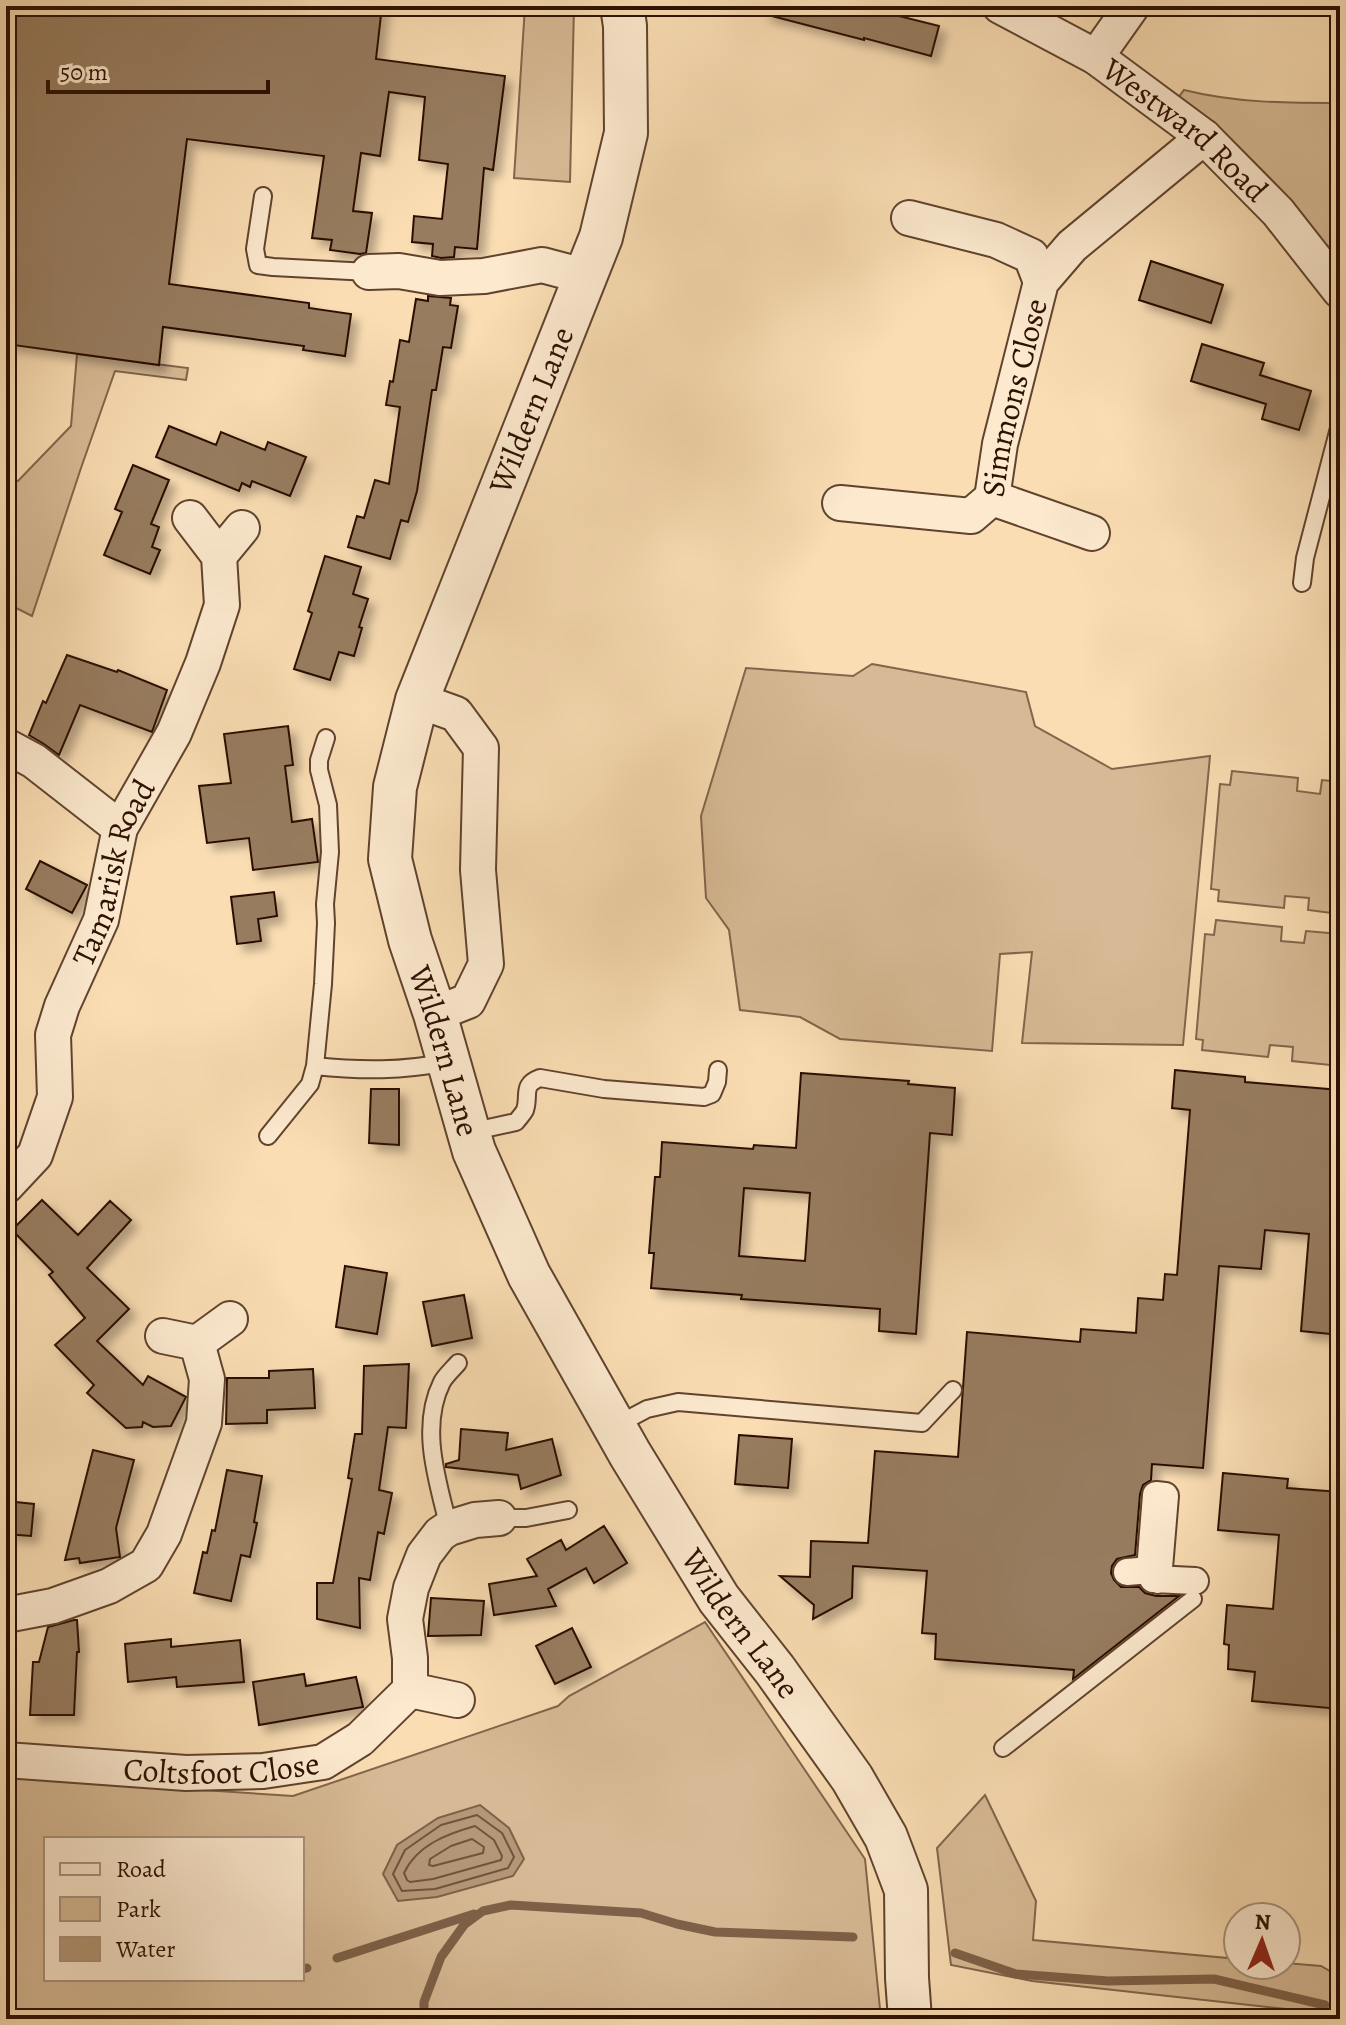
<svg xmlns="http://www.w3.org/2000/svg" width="1346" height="2025" font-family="Alegreya,serif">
<defs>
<filter id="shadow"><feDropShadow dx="7" dy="7" stdDeviation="4" flood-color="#0004"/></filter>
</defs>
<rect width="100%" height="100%" fill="#faddb3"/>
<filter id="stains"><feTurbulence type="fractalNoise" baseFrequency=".0025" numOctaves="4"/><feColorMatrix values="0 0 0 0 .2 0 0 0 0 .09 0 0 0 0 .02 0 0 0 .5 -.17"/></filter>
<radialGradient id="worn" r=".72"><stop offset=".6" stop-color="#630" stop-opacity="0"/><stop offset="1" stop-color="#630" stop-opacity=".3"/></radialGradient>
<!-- green -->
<path fill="#d7ba95" stroke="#82654c" stroke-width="2" fill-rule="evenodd" d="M525,6H574L570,182L514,178Z
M1184,90C1236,103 1287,103 1340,103V278L1178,98Z
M77,354L188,368L186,380L115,371L81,468L32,616L6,603V480L18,481L71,426Z
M872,664L1026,692L1035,726L1112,769L1210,756L1183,1045L1022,1043L1032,952L1000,954L992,1051L840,1039L800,1017L740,1010L729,930L706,898L701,816L746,668L853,676Z
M1232,771L1298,778L1297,791L1320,794L1322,780L1340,782V914L1308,910L1309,898L1285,896L1284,908L1218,901L1219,890L1211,889L1220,784L1230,785Z
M1216,920L1282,927L1281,941L1304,943L1306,931L1340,934V1066L1292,1061L1293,1047L1270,1045L1268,1057L1202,1050L1203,1040L1196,1039L1205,934L1214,935Z
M705,1622L865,1859L881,2019H6V1777L293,1796L558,1706L569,1696ZM46,1839H302V1979H46Z
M985,1795L1036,1901L1033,1940L1238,1959V1965H1286V1963L1321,1966L1340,1977V2015L1032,1981L951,1965L937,1848Z"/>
<!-- water -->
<path fill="#b49777" stroke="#7e6148" stroke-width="2" d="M480,1805L509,1828L524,1859L513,1876L437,1897L398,1901L383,1874L397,1845L438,1818Z"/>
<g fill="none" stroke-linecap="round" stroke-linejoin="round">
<!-- shore -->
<path stroke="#70543c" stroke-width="2" d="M477,1815L502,1833L514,1857L508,1868L435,1889L402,1891L393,1874L405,1850L441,1825Z
M475,1826L494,1840L502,1856L501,1860L433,1879L410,1882L407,1880L404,1873C417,1845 447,1834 475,1826Z
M472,1839L484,1847L483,1853L433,1866L429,1865L430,1859L451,1846Z"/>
<!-- stream -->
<path stroke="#7e6148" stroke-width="9" d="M955,1953L1016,1974L1108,1981L1214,1979L1325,2005
M337,1958L474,1914
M303,1969L307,1968
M424,2019V2002L441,1957L464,1925L483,1911L511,1905L641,1913L677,1924L715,1932L853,1937"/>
</g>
<!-- building -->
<path fill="#977b5e" stroke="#2c1002" stroke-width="2" fill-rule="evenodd" filter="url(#shadow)" d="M6,6H382L376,59L505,76L493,170L484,168L477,249L455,247L454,257L441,258L432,256L433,244L412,242L414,216L442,219L448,164L419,160L425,97L389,92L380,156L361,153L353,211L372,213L366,253L360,254L330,250L332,240L312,238L324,156L187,139L169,284L309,303V308L351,314L345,356L303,350L304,346L163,327L159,365L6,344Z
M765,6H859L939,26L931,56L864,38V40L764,14Z
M1151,261L1223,285L1211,323L1139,300Z
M428,296L451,298L450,305L458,306L451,348L443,347L436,390H432L417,491L408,522L401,520L390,559L348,547L357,516L364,518L375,480L389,484L400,407L386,405L390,381L393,382L400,340L409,342L416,299L428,301Z
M1202,344L1264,363L1260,375L1311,391L1299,430L1262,419L1266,404L1191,381Z
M169,426L216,445L221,432L265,450L268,442L306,457L290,496L252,481L250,487L242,483L239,491L156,457Z
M133,465L169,480L151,524L159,527L152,547L160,550L150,574L104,555L122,512L115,509Z
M325,556L361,567L353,594L368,599L359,627L362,628L354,656L339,652L330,680L294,669L312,613L308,611Z
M67,655L117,672L118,670L167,690L152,732L80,705L59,755L44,744L29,735L43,701L46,703Z
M288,726L293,765L285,766L292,822L312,819L318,862L253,870L249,838L207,843L199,786L231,783L224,734Z
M40,861L87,885L72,913L26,889Z
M274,892L277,916L258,919L261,941L237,944L231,897Z
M1175,1070L1245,1077V1082L1340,1090V1335L1301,1331L1309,1234L1265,1230L1261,1269L1219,1266L1203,1468L1152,1464L1151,1480L1143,1485L1140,1494L1135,1555L1117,1559L1112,1566L1111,1573L1114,1580L1121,1587H1139L1145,1593L1156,1596H1179L1073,1679L1074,1670L935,1659L936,1634L922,1633L927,1571L853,1566L852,1598L813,1619L814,1605L780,1576L810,1577L811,1541L868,1543L875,1451L958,1457L967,1332L1080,1342L1081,1329L1136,1333L1138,1298L1163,1300L1165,1274L1177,1275L1190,1110L1172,1108Z
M801,1073L909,1081L908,1084L955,1088L952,1135L930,1133L916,1334L879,1331L880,1309L741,1299L742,1295L651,1288L654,1253H649L655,1177H660L662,1142L753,1149L754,1145L796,1148ZM744,1188L810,1193L805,1261L739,1256Z
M371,1089H399V1145L369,1143Z
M42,1200L78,1235L110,1201L131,1220L87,1268L129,1309L97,1341L143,1385L148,1376L186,1397L171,1426L153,1427L143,1422L142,1427L126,1428L87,1393L94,1385L55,1345L85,1318L49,1275L53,1272L12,1230Z
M345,1266L387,1273L377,1334L336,1327Z
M464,1295L472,1338L432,1346L423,1302Z
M409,1364L406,1428L388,1427L379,1490L392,1493L384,1534L378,1532L370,1580L359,1578L360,1628L317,1619V1583H333L352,1479L348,1478L355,1434H362L364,1366Z
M313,1369L315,1408L267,1410V1423L226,1424L227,1378H269V1371Z
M461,1429L508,1433L506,1450L552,1439L561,1475L521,1489L518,1475L446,1467V1464L459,1460Z
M739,1435L792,1439L788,1488L735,1484Z
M93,1450L134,1460L116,1528L120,1557L80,1563L79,1558L65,1560Z
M227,1470L262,1476L254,1522L257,1523L250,1557L241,1555L231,1601L194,1593L203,1552L207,1553L212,1530L215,1531Z
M1223,1473L1288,1479L1287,1488L1340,1492V1709L1252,1701L1255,1672L1228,1669L1229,1645L1224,1644L1227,1605L1273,1609L1279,1535L1218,1530Z
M6,1501L34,1504L31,1536L6,1534Z
M604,1526L627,1563L594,1583L586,1568L548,1589L556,1606L494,1615L489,1584L537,1576L527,1559L561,1540L566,1550Z
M431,1598L484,1601L481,1635L428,1636Z
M74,1620H77L79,1652H77L74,1715H30L33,1662H39L48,1627Z
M572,1628L591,1667L555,1684L536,1646Z
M171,1639V1647L240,1640L244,1682L177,1687L176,1677L128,1682L125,1644Z
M304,1674L306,1686L356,1677L363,1707L259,1725L253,1682Z"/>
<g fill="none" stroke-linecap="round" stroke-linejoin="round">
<defs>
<path id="service" d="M263,196L255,249L258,265L273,267L369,272
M1302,583L1305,558L1339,428L1340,340
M315,1066C362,1071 402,1071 448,1062
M470,1132L516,1122C519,1118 523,1114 525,1110C530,1095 521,1085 540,1078L604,1089L704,1097L712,1094L717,1082L718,1070
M268,1136L310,1084L315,1066L323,984L326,923L325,904L330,852L328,805L319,770V760L326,738
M615,1426L647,1409L678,1402L922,1423L953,1390
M499,1518H526L568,1510
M449,1528C438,1482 419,1428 442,1382C446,1375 453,1369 458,1363
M1003,1748L1193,1599"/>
<path id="pedestrian" d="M1127,1572L1150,1570L1156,1495L1165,1496L1158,1580
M1153,1579L1195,1581"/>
<g id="minor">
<path id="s1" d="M1000,6L1096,57L1204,137L1278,212L1340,291"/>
<path d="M1096,57L1132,6"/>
<path d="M909,218L996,240L1031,256L1041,282"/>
<path d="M369,272L399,271L440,278L484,276L542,265L584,276"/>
<path d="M992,498L1092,533"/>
<path id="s2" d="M840,503L971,516L992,498L1000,444L1041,282L1072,246L1204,137"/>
<path d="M219,556L242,528"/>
<path d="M417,700L456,714L481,748L478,870L486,964L468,1001L435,1014"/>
<path d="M6,746L34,761L120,828"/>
<path id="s3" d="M6,1186L35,1155L55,1097L53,1035L62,1006L101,920L120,828L174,733L203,663L222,605L219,556L190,518"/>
<path d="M197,1343L230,1319"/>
<path d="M6,1615L53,1606L109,1586L146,1565L164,1534L204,1423L207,1379L197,1343L163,1336"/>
<path d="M410,1690L457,1700"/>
<path id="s4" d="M6,1760L186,1773L263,1771L323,1762L360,1739L410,1690V1658L405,1619L411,1588L424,1555L440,1534L449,1528L475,1520L499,1518"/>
</g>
<g id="tertiary">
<path id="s5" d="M622,6L625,26L626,133L601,237L417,700L395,787L390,859L410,940L435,1014L474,1151L529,1275L630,1454L719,1599L775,1670L852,1778L886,1837L906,1890L907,1978L910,2019"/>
</g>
</defs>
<!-- service casing -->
<use href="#service" stroke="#60432e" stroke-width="20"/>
<!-- pedestrian casing -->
<use href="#pedestrian" stroke="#60432e" stroke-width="30"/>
<!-- minor casing -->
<use href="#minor" stroke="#60432e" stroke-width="38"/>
<!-- tertiary casing -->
<use href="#tertiary" stroke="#60432e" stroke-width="46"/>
<!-- service -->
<use href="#service" stroke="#fce9ce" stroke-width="16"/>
<!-- pedestrian -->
<use href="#pedestrian" stroke="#fce9ce" stroke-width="26"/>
<!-- minor -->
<use href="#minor" stroke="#fce9ce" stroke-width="34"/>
<!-- tertiary -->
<use href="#tertiary" stroke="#fce9ce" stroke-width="42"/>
</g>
<g text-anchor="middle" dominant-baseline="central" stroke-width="8" stroke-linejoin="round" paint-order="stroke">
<!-- street labels -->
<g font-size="32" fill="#2c1002" stroke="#fce9ce">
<text stroke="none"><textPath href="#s1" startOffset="224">Westward Road</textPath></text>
<text stroke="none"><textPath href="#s2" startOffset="262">Simmons Close</textPath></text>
<text transform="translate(531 410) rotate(-68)">Wildern Lane</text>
<text stroke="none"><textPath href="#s3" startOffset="340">Tamarisk Road</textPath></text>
<text stroke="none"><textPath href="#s5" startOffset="1094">Wildern Lane</textPath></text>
<text stroke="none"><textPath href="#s5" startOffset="1742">Wildern Lane</textPath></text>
<text stroke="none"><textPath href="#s4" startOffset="216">Coltsfoot Close</textPath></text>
</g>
</g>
<!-- margin -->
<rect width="1346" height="2025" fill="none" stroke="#faddb3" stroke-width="32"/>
<rect x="8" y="8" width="1330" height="2009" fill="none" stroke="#2c1002" stroke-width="4"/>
<rect x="16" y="16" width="1314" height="1993" fill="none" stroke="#2c1002" stroke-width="2"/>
<!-- legend -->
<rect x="44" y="1837" width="260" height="144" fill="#fce9ce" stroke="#a9927c" stroke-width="2"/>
<rect x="60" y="1863" width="40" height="12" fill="#fce9ce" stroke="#a9927c" stroke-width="2"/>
<text x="116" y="1877" font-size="24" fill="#2c1002">Road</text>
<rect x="60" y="1897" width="40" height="24" fill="#d7ba95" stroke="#a9927c" stroke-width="2"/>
<text x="116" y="1917" font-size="24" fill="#2c1002">Park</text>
<rect x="60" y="1937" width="40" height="24" fill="#b49777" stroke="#a9927c" stroke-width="2"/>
<text x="116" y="1957" font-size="24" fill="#2c1002">Water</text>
<!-- north arrow -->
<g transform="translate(1262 1941) rotate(2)"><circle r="38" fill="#fce9ce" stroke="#a9927c" stroke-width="2"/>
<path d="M0-6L14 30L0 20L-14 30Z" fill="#8f2418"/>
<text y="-12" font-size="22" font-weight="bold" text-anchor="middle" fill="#2c1002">N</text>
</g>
<!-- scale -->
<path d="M48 80v12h220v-12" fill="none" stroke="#2c1002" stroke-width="4"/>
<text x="60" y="80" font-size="24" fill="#2c1002" stroke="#fce9ce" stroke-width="6" paint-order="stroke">50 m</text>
<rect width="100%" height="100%" filter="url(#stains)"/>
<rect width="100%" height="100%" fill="url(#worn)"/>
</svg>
